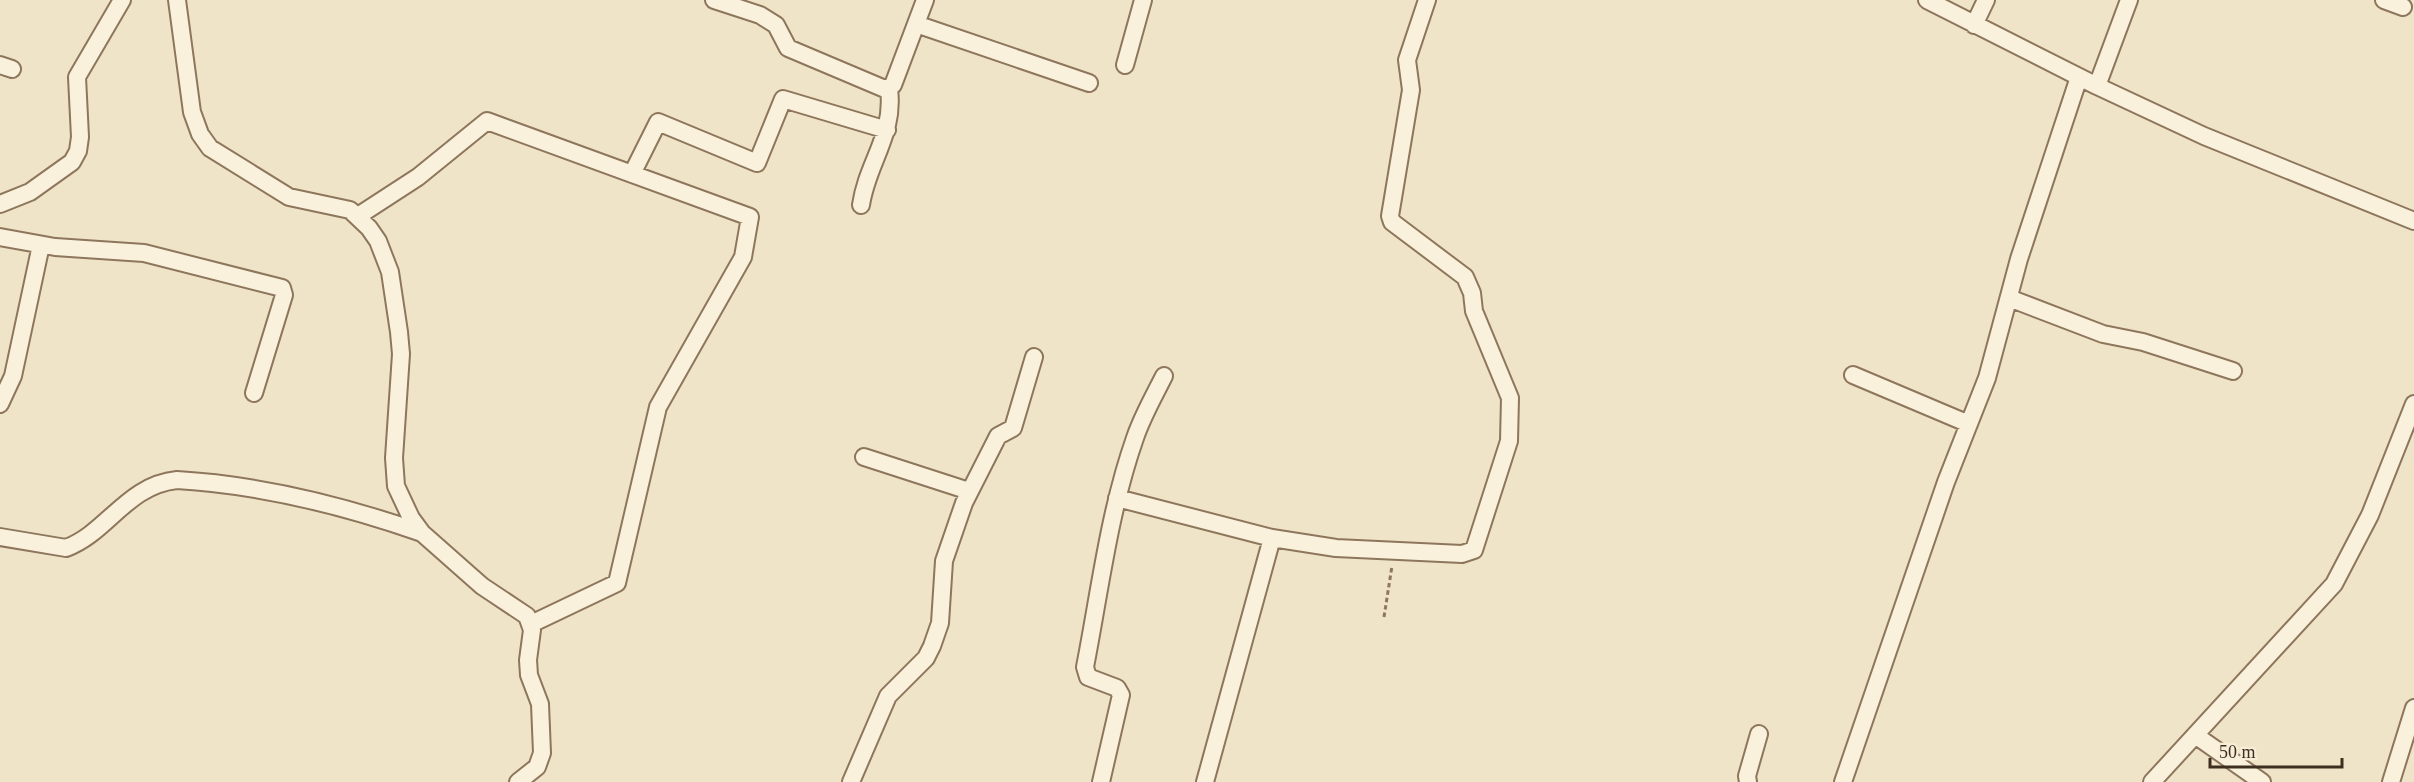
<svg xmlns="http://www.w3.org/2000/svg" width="2414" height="782" font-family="Georgia,serif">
<rect width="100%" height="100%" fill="#f0e4c8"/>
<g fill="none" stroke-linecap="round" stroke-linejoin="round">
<defs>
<path id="minor" d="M177,0L192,112L200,134L210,148L289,197L350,210L369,228L378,241L390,272L399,332L401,354L394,458L396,486L411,518L422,533L482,586L527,616L532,630L528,660L529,675L540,704L542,753L537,767L518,782
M714,0L760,15L776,25L788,48L885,89L893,85L925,0
M1927,0L2097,86L2204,136L2414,221
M2384,0L2403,7
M916,24L1089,83
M1974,25L1986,0
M0,65L12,69
M1125,65L1143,0
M2097,86L2129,0
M632,174L658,122L757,163L783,99L887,130
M0,204L30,192L72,162L78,151L80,137L77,77L122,0
M861,205C867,163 895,135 889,89
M358,216L418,177L487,121L750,217L743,257L658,407L617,583L531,624
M0,237L55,247L144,253L282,288L284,295L254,393
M2009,298L2103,334L2143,342L2233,371
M1853,375L1969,424
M0,404L13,376L41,245
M864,457L969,491
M1117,498L1272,538L1336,548L1462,554L1474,550L1509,441L1510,398L1474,311L1472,293L1465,277L1392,222L1390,216L1411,90L1407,60L1427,0
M0,537L66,548C107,533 127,485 177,480C262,485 342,505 422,533
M2195,735L2262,782
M851,782L888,696L926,658L932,646L940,623L944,561L964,503L998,436L1013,428L1034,357
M1101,782L1121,695L1117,688L1088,677L1085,667C1100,590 1109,512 1135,438C1142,417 1154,396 1164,376
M1205,782L1272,538
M1748,782L1747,776L1759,734
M1843,782L1946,482L1987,378L2019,259L2079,77
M2152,782L2334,584L2370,515L2414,404
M2391,782L2414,708"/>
</defs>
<!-- minor casing -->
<use href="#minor" stroke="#8d765c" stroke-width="20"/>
<!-- path -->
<path stroke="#8d765c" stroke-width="3" stroke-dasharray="4.5 3" stroke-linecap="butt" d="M1384,617L1392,566"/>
<!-- minor -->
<use href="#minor" stroke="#faf1dc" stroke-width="16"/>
</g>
<!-- scale -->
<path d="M2210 758v9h132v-9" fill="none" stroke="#3d2e20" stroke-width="3"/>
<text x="2219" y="758" font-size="18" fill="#3d2e20" stroke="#f7eed8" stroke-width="4.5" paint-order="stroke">50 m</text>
</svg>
